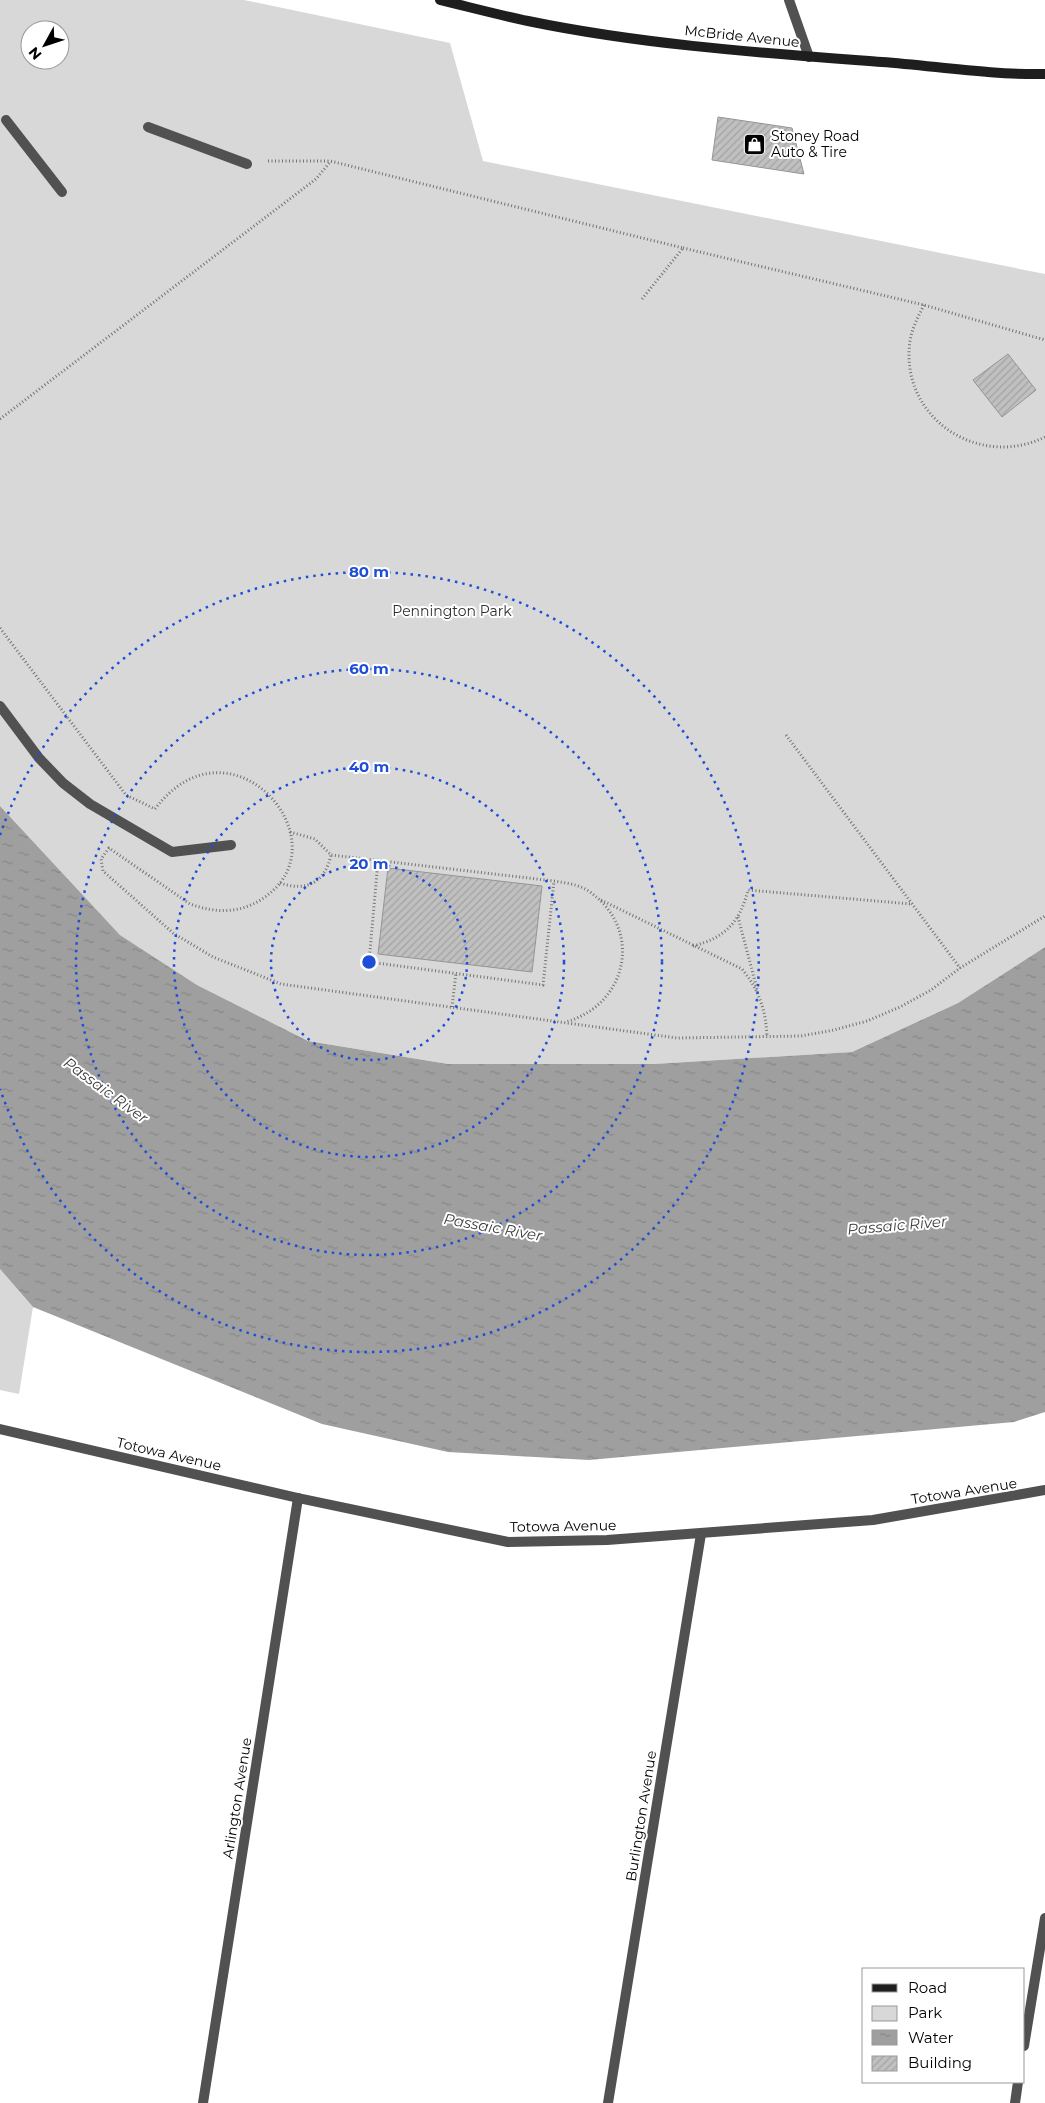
<svg xmlns="http://www.w3.org/2000/svg" width="1045" height="2103" font-family="Montserrat,sans-serif">
<defs>
<pattern id="water-ripples" width="26" height="14" patternUnits="userSpaceOnUse" patternTransform="scale(1.25)"><rect width="26" height="14" fill="#9f9f9f"/><path d="M2 4q2-2 4 0t4 0M15 11q2-2 4 0t4 0" fill="none" stroke="#878787"/></pattern>
<pattern id="building-hatch" width="6" height="6" patternUnits="userSpaceOnUse" patternTransform="scale(1.25)"><rect width="6" height="6" fill="#c0c0c0"/><path d="M-1 1l2-2M0 6l6-6M5 7l2-2" fill="none" stroke="#a3a3a3"/></pattern>
</defs>
<rect width="100%" height="100%" fill="#fff"/>
<!-- green -->
<path fill="#d8d8d8" fill-rule="evenodd" d="M0,0H244L450,43L483,161L1045,274V947L958,1003L852,1052L654,1064H448L308,1041L197,985L120,935L0,806ZM30,30H60V60H30Z
M0,1269L33,1307L19,1394L0,1390Z"/>
<!-- water -->
<path fill="url(#water-ripples)" d="M0,806L120,935L197,985L308,1041L448,1064H654L852,1052L958,1003L1045,947V1412L1014,1422L589,1460L448,1452L322,1424L33,1307L0,1269Z"/>
<!-- building -->
<path fill="url(#building-hatch)" stroke="#959595" d="M718,117L792,128L804,174L712,160Z
M1008,354L1036,390L1002,417L973,380Z
M388,868L542,886L532,972L378,954Z"/>
<g fill="none" stroke-linecap="round" stroke-linejoin="round">
<!-- path -->
<path stroke="#737373" stroke-width="3" stroke-dasharray="1 2.5" stroke-linecap="butt" d="M268,161H330L683,248L642,299
M683,248L924,305L1045,340
M924,305C918,317 912,328 910,341C899,417 978,470 1045,437
M0,419L316,179L330,162
M0,628L126,795L155,809C231,708 348,844 262,899C239,914 215,913 190,904L109,848L101,859L103,871L173,933L213,957L281,984L677,1038L801,1036L834,1030L867,1021L900,1007L931,990L960,968L1045,916
M786,735L960,968
M290,832L315,839L331,855L554,881C565,883 577,884 587,890C644,927 629,1004 566,1022
M378,861L369,962L543,985L554,881
M280,883C306,892 325,883 331,855
M601,900L742,969C759,990 766,1010 767,1037
M738,917L757,989
M693,946C725,938 740,922 748,890L911,904
M452,1007L456,973"/>
<!-- service -->
<path stroke="#515151" stroke-width="10" d="M6,120L62,192
M148,127L247,164
M0,706L39,758L63,783L90,804L172,852L231,845"/>
<!-- minor -->
<path stroke="#515151" stroke-width="10" d="M789,0L809,57
M1024,2046L1045,1918
M203,2103L298,1498
M608,2103L701,1534
M1015,2103L1018,2082"/>
<!-- tertiary -->
<path stroke="#515151" stroke-width="10" d="M0,1429L298,1498L508,1542L607,1540L873,1520L1045,1490"/>
<!-- secondary -->
<path stroke="#1e1e1e" stroke-width="10" d="M440,0C469,7 499,15 528,21C644,45 764,53 882,62C936,66 991,75 1045,74"/>
</g>
<!-- distance rings -->
<g fill="none" stroke="#1d4ed8" stroke-width="2.5" stroke-dasharray="2.5 5">
<circle cx="369" cy="962" r="98"/>
<circle cx="369" cy="962" r="195"/>
<circle cx="369" cy="962" r="293"/>
<path d="M0 835A390 390 0 1 1 0 1089"/>
</g>
<!-- icons -->
<defs>
<symbol id="shop-square" viewBox="-11 -11 22 22"><rect x="-9" y="-9" width="18" height="18" rx="4" fill="#000" stroke="#fff"/><path d="M-5-2.5h2.3a2.7 3.5 0 0 1 5.4 0H5L5.5 6h-11ZM-1.5-2.5h3a1.5 2.3 0 0 0-3 0Z" fill="#fff"/></symbol>
</defs>
<g fill-rule="evenodd">
<use href="#shop-square" x="742" y="132" width="25" height="25"/>
</g>
<g text-anchor="middle" dominant-baseline="central" stroke-width="4" stroke-linejoin="round" paint-order="stroke">
<!-- street labels -->
<g font-size="14" fill="#000" stroke="#fff">
<text transform="translate(742 36) rotate(6)">McBride Avenue</text>
<text transform="translate(169 1454) rotate(13)">Totowa Avenue</text>
<text transform="translate(964 1491) rotate(-9)">Totowa Avenue</text>
<text transform="translate(563 1526) rotate(-1)">Totowa Avenue</text>
<text transform="translate(237 1798) rotate(-81)">Arlington Avenue</text>
<text transform="translate(641 1816) rotate(-81)">Burlington Avenue</text>
</g>
<!-- poi labels -->
<g font-size="14" fill="#000" stroke="#fff" text-anchor="start">
<text x="771" y="136">Stoney Road<tspan x="771" dy="16">Auto &amp; Tire</tspan></text>
</g>
<!-- park labels -->
<g font-size="14" fill="#2f2f2f" stroke="#fff">
<text x="452" y="611">Pennington Park</text>
</g>
<!-- water labels -->
<g font-size="15" font-style="italic" fill="#404040" stroke="#fff">
<text transform="translate(106 1090) rotate(36)">Passaic River</text>
<text transform="translate(897 1225) rotate(-5)">Passaic River</text>
<text transform="translate(493 1227) rotate(10)">Passaic River</text>
</g>
</g>
<circle cx="369" cy="962" r="8" fill="#1d4ed8" stroke="#fff" stroke-width="2.5"/>
<g font-size="15" text-anchor="middle" font-weight="bold" fill="#1d4ed8" stroke="#fff" stroke-width="4" stroke-linejoin="round" paint-order="stroke">
<text x="369" y="577">80 m</text>
<text x="369" y="674">60 m</text>
<text x="369" y="772">40 m</text>
<text x="369" y="869">20 m</text>
</g>
<!-- legend -->
<rect x="862" y="1968" width="162" height="115" fill="#ffffff" stroke="#999999"/>
<rect x="872" y="1984" width="25" height="8" fill="#1e1e1e" stroke="#999999"/>
<text x="908" y="1993" font-size="15" fill="#000000">Road</text>
<rect x="872" y="2006" width="25" height="15" fill="#d8d8d8" stroke="#999999"/>
<text x="908" y="2018" font-size="15" fill="#000000">Park</text>
<rect x="872" y="2030" width="25" height="15" fill="url(#water-ripples)" stroke="#999999"/>
<text x="908" y="2043" font-size="15" fill="#000000">Water</text>
<rect x="872" y="2056" width="25" height="15" fill="url(#building-hatch)" stroke="#999999"/>
<text x="908" y="2068" font-size="15" fill="#000000">Building</text>
<!-- north arrow -->
<g transform="translate(45 45) rotate(230)"><circle r="24" fill="#ffffff" stroke="#999999"/>
<path d="M0-4L9 19L0 12L-9 19Z" fill="#000000"/>
<text y="-8" font-size="14" font-weight="bold" text-anchor="middle" fill="#000000">N</text>
</g>
</svg>
